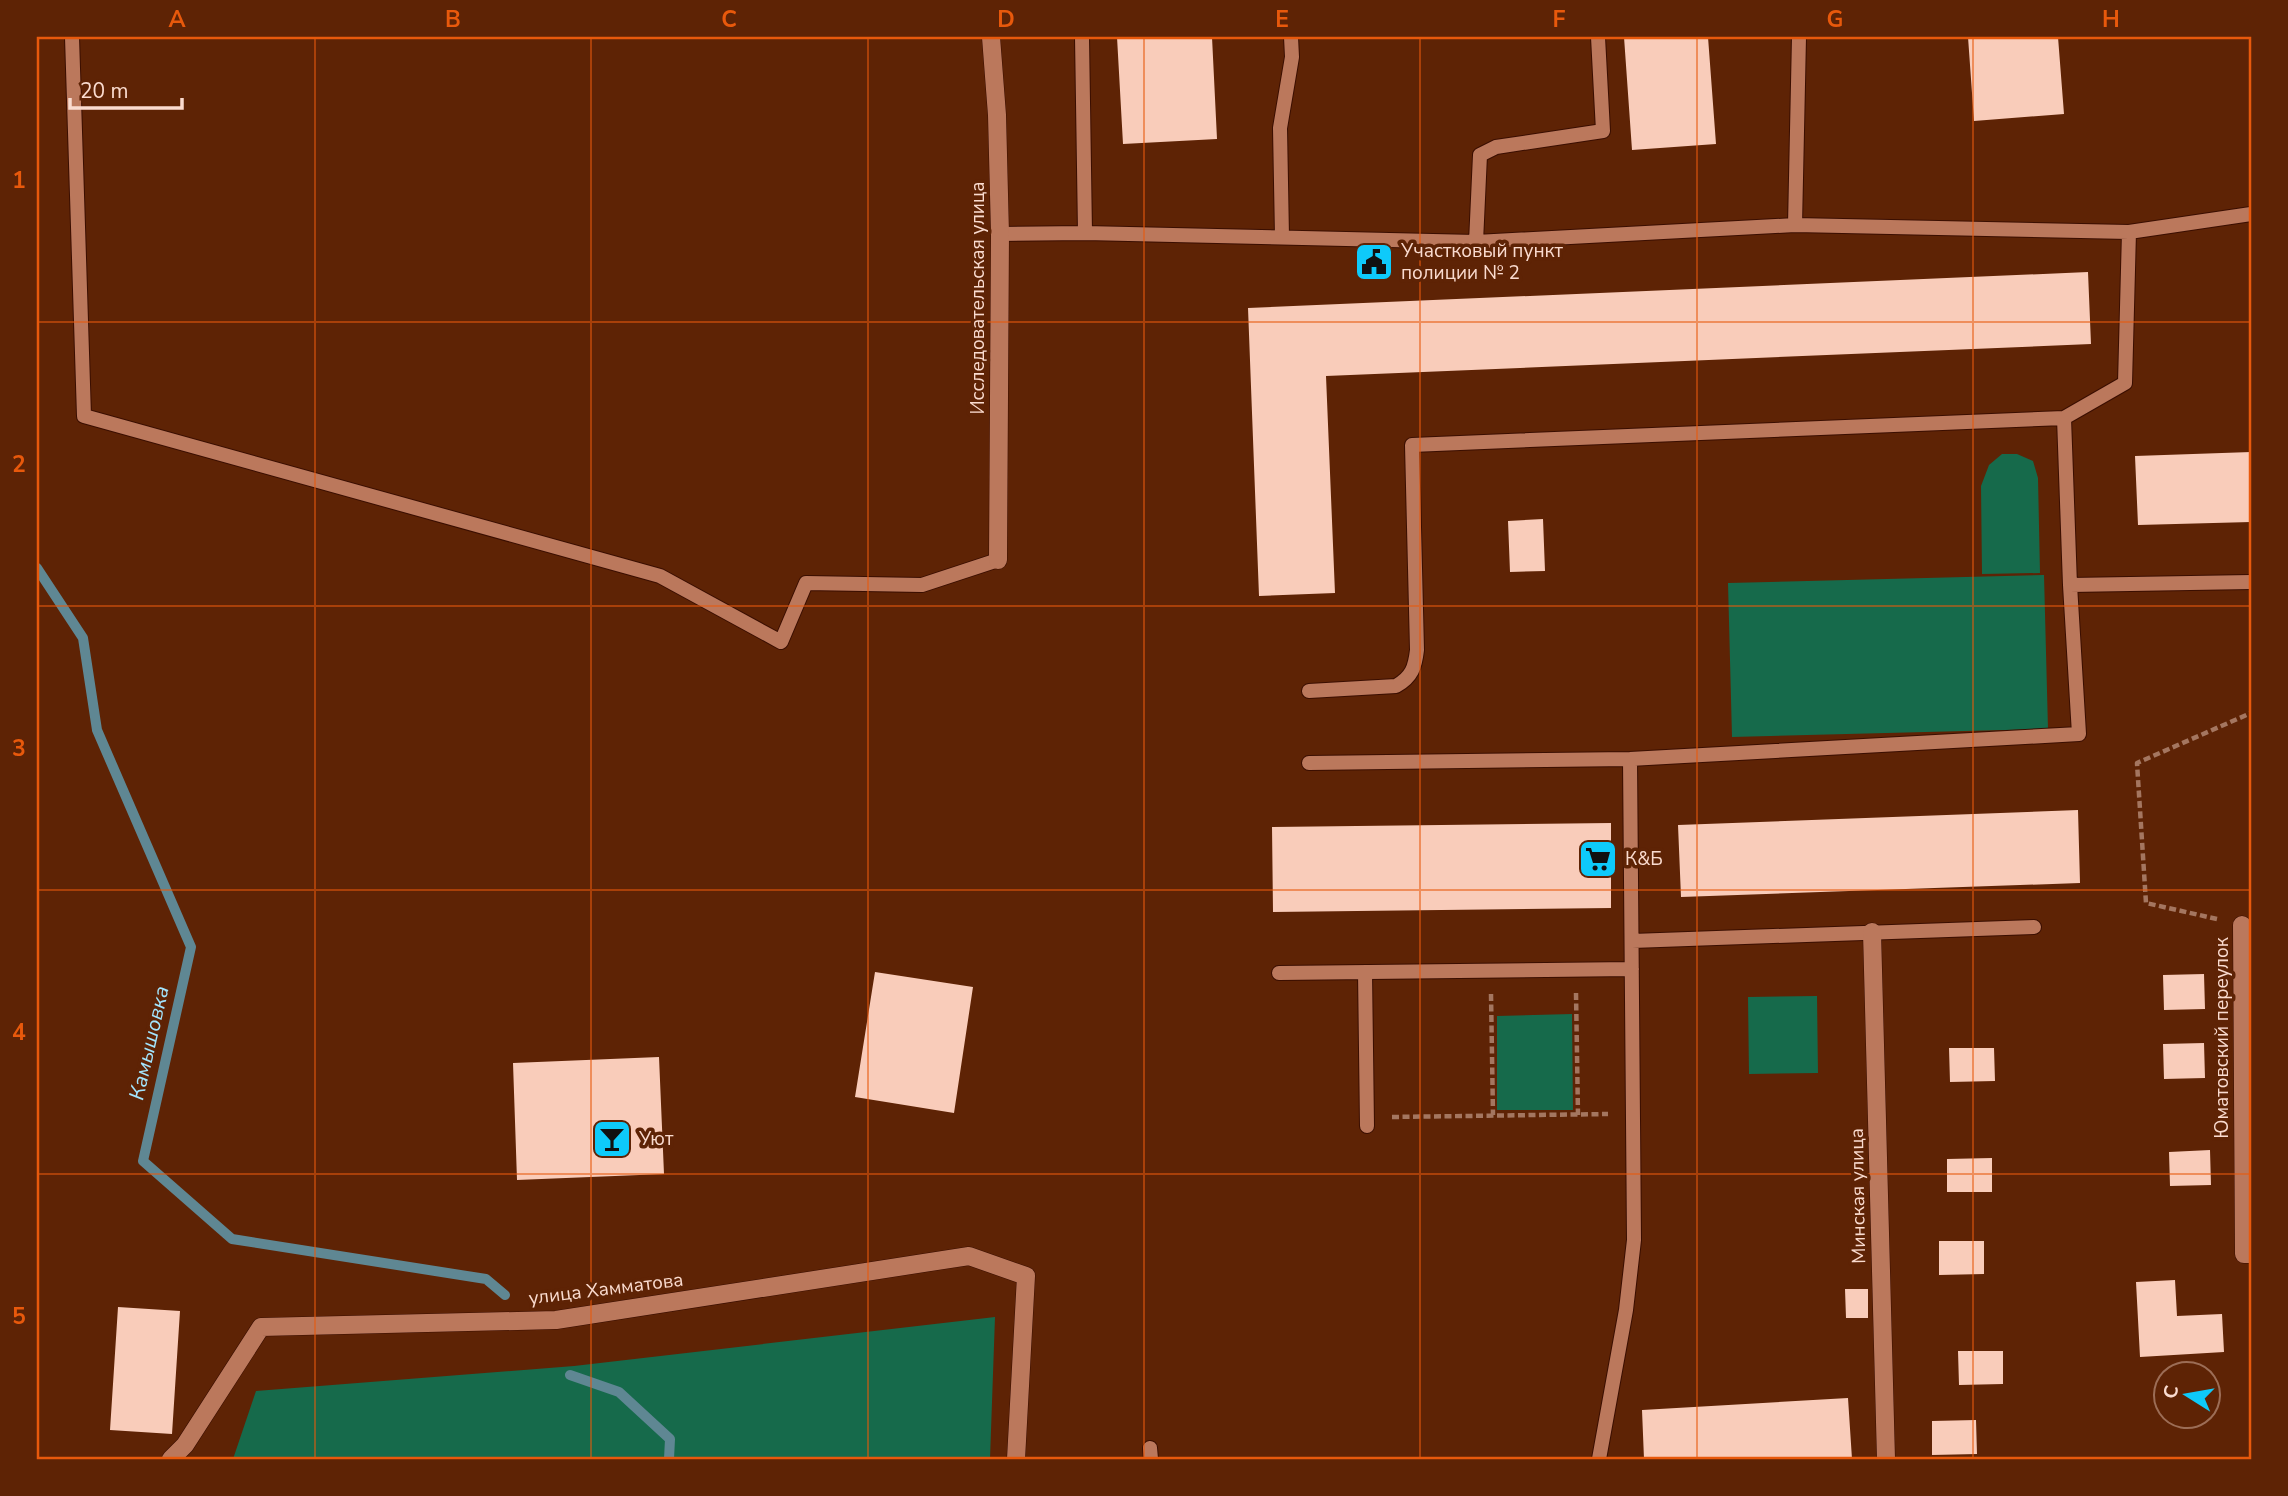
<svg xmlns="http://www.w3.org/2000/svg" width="2288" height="1496" font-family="'Nunito Sans',sans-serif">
<rect width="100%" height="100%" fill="#5e2305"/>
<!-- green -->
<path fill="#166a4b" d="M2002,454H2017L2033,461L2038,478L2040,573L1982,574L1981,486L1989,465Z
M2044,575L2048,729L1732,737L1728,583Z
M1817,996L1818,1073L1749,1074L1748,997Z
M1572,1014L1573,1110H1497V1016Z
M995,1317L990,1459H233L256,1391L574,1366Z"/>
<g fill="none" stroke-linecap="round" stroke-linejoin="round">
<!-- stream -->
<path stroke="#5f8793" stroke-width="10" d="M37,568L83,638L97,730L191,947L143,1161L232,1239L486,1279L505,1295
M570,1375L619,1392L670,1439L669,1459"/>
</g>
<!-- building -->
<path fill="#f9ccba" d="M1117,37H1212L1217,139L1123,144Z
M1624,37H1708L1716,144L1632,150Z
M1968,37H2058L2064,114L1974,121Z
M2088,272L2091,344L1326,376L1335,593L1259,596L1248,308Z
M2251,452V522L2138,525L2135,456Z
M1543,519L1545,571L1510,572L1508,521Z
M2078,810L2080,883L1681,897L1678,825Z
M1611,823V908L1273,912L1272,827Z
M875,972L973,987L954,1113L855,1097Z
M2204,974L2205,1009L2164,1010L2163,975Z
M2204,1043L2205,1078L2164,1079L2163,1044Z
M1949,1048H1994L1995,1081L1950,1082Z
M659,1057L664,1174L517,1180L513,1063Z
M2210,1150L2211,1185L2170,1186L2169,1152Z
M1992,1158V1192H1947V1159Z
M1939,1241H1984V1274L1939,1275Z
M2175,1280L2177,1316L2222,1314L2224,1352L2140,1357L2136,1282Z
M1845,1289H1868V1318H1846Z
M118,1307L180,1311L172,1434L110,1430Z
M1958,1351H2003V1384L1959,1385Z
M1848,1398L1852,1459H1644L1642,1410Z
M1976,1420L1977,1454L1932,1455V1421Z"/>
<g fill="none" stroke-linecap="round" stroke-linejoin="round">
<defs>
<path id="lane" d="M72,37L84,416L660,576L781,642L806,583L922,585L998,560
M1082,37L1085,233
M1795,225L1799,37
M1000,234L1085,233L1476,242L1795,225L2129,232L2251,214
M1282,237L1280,128L1292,57L1291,37
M1476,242L1480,155L1496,147L1603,131L1598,37
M2070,585L2251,582
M1309,691L1396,686C1412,677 1415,667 1417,650L1412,445L2064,418L2125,383L2129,232
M1309,763L1630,759L2079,734L2070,585L2064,418
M1632,941L2034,927
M1365,972L1367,1126
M1279,973L1632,969
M1150,1448L1151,1459
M1599,1459L1626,1310L1634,1240L1630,759"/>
<path id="street" d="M991,37L997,115L1000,234L998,560
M2242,925L2244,1254H2251
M1872,932L1886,1459
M171,1459L185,1445L261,1327L556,1320L969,1256L1026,1276L1016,1459"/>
</defs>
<!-- lane casing -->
<use href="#lane" stroke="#3a0e00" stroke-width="16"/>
<!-- street casing -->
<use href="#street" stroke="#3a0e00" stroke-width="19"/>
<!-- path -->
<path stroke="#a47660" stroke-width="4.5" stroke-dasharray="7 3.5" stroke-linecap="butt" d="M2217,919L2146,903L2137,763L2251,713
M1576,993L1578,1115
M1491,994L1493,1115
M1392,1117L1608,1114"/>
<!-- lane -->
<use href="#lane" stroke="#bb785c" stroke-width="14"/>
<!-- street -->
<use href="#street" stroke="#bb785c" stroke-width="18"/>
</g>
<!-- grid -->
<path fill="none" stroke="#e8590c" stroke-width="2" stroke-opacity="0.55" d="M315,37V1459M591,37V1459M868,37V1459M1144,37V1459M1420,37V1459M1697,37V1459M1973,37V1459M37,322H2251M37,606H2251M37,890H2251M37,1174H2251"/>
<!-- icons -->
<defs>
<symbol id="civic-square" viewBox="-11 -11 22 22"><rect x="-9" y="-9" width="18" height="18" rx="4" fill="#0ecafa" stroke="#5e2305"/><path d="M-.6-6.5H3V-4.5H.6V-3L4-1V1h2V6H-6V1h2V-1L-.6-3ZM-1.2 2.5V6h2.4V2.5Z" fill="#111"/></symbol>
<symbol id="supermarket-square" viewBox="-11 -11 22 22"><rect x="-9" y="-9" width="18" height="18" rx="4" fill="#0ecafa" stroke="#5e2305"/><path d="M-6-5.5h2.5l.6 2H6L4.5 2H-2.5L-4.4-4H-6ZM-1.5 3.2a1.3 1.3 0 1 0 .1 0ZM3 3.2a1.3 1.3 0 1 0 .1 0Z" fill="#111"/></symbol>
<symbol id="bar-square" viewBox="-11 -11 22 22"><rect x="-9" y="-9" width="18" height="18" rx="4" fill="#0ecafa" stroke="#5e2305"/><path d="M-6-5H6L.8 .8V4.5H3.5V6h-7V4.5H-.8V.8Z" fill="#111"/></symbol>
</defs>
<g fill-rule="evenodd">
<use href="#civic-square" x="1352" y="240" width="44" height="44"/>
<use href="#supermarket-square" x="1576" y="837" width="44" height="44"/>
<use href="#bar-square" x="590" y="1117" width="44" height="44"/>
</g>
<g text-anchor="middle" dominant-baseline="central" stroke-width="7" stroke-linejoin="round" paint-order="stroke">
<!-- poi labels -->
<g font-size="19" fill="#fadbcf" stroke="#5e2305" text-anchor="start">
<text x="1401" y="251">Участковый пункт<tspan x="1401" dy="22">полиции № 2</tspan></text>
<text x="1625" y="859">К&amp;Б</text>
<text x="639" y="1139">Уют</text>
</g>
<!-- street labels -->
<g font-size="19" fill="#fadbcf" stroke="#5e2305">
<text transform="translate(978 298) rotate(-90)">Исследовательская улица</text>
<text transform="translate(2222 1038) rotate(-90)">Юматовский переулок</text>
<text transform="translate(1858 1196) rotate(-91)">Минская улица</text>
<text transform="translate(606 1289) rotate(-7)">улица Хамматова</text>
</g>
<!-- water labels -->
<g font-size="21" font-style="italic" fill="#a3e5fe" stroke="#5e2305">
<text transform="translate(149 1043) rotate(-77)">Камышовка</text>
</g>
</g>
<!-- border -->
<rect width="2288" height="1496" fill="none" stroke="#5e2305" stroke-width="77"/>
<!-- north arrow -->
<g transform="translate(2187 1395) rotate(281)"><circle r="33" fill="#5e2305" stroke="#9c6d56" stroke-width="2"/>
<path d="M0-5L12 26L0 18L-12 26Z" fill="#0ecafa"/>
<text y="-10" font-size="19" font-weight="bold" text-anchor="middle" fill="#fadbcf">С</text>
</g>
<!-- scale -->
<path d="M70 98v10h112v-10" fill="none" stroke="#fadbcf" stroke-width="3.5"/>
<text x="80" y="98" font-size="21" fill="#fadbcf" stroke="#5e2305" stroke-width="5" paint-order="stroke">20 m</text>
<rect x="38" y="38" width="2212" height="1420" fill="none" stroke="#e8590c" stroke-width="2.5"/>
<g font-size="23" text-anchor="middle" font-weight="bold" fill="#e8590c">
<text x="177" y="27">A</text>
<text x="453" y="27">B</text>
<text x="729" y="27">C</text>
<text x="1006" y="27">D</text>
<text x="1282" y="27">E</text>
<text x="1559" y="27">F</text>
<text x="1835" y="27">G</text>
<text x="2111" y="27">H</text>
<text x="19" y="188">1</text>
<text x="19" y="472">2</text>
<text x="19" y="756">3</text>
<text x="19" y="1040">4</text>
<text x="19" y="1324">5</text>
</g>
</svg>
